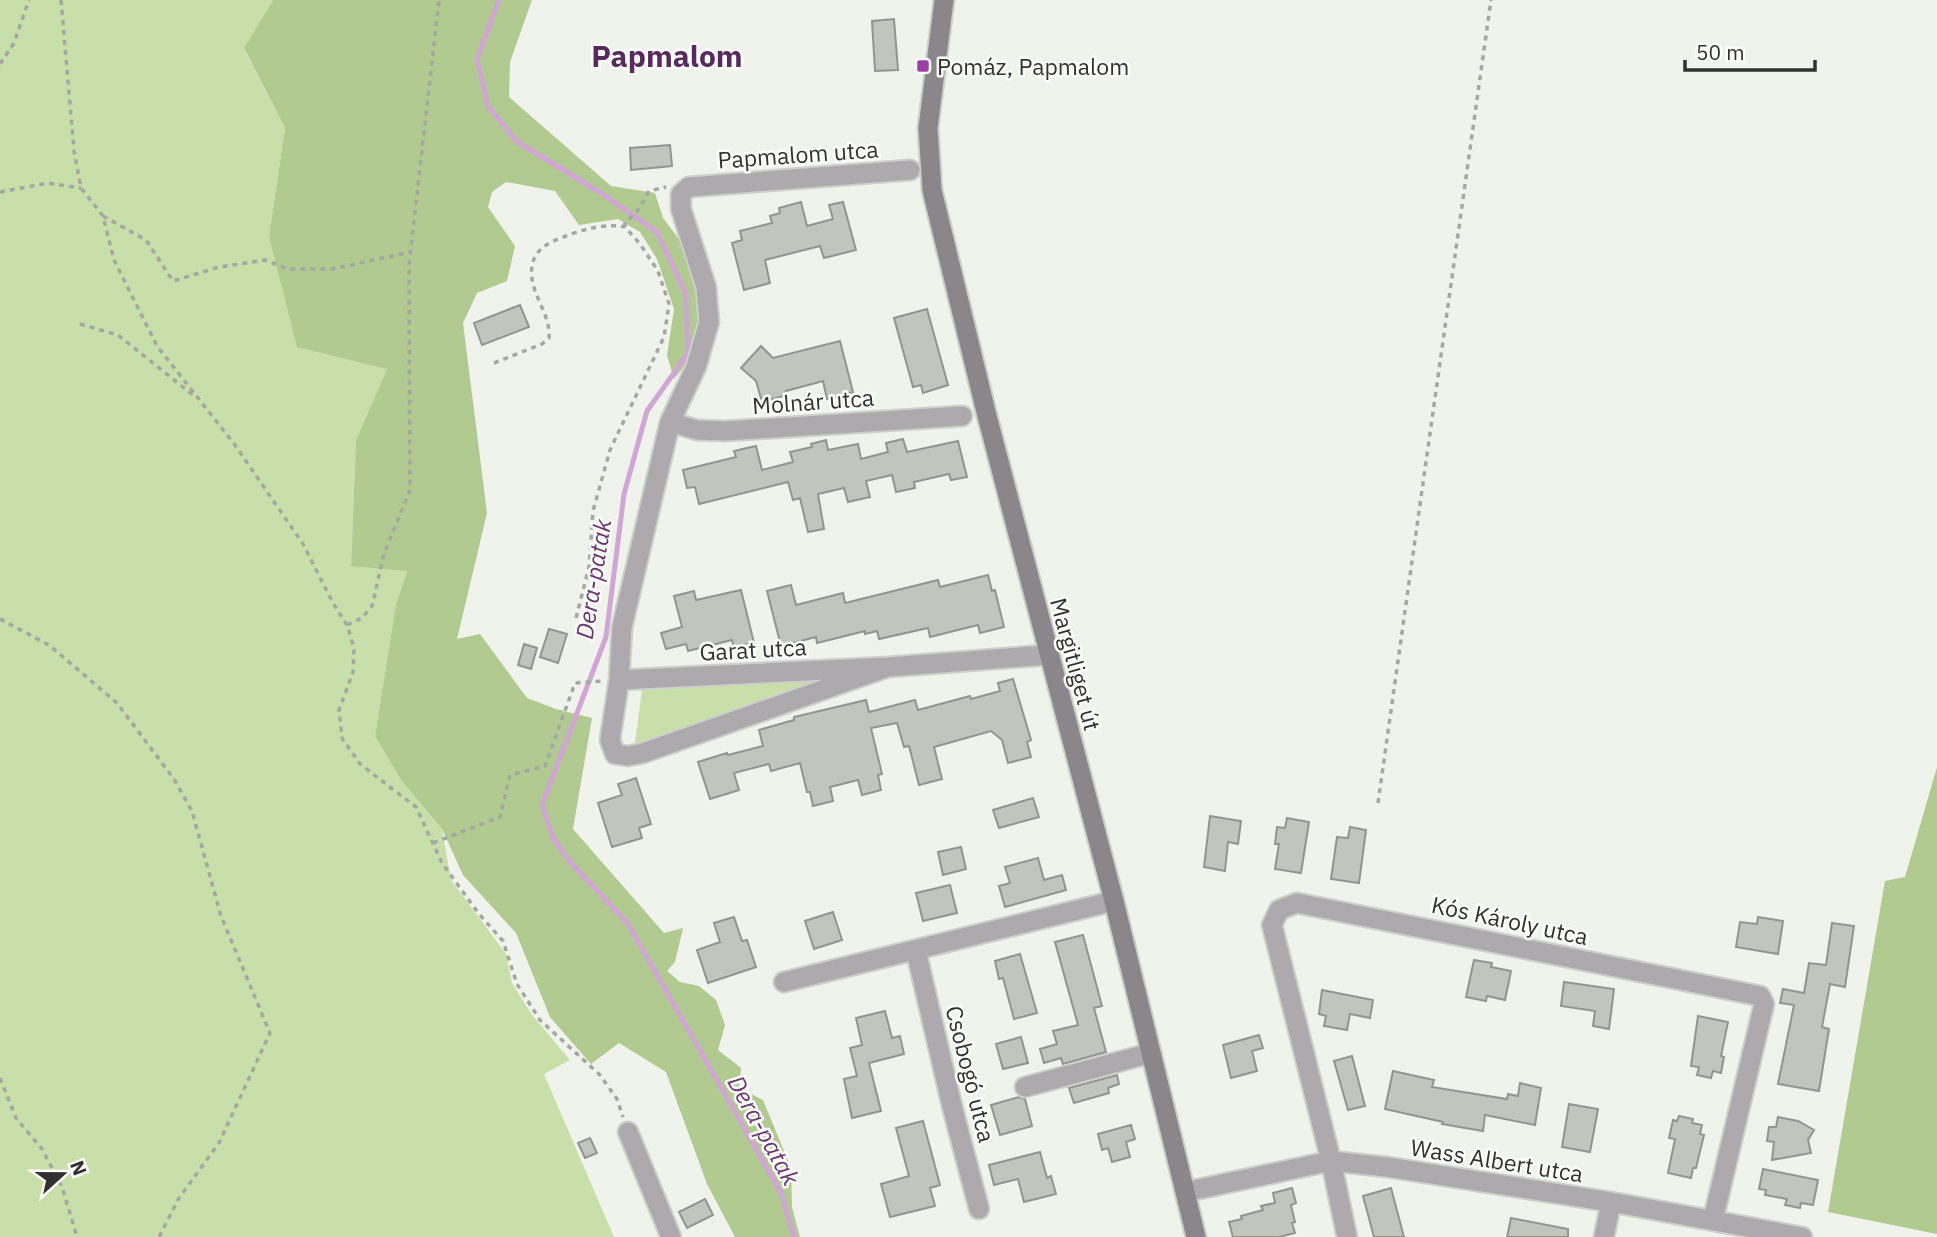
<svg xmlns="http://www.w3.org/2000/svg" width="1937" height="1237" font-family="'IBM Plex Sans',sans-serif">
<rect width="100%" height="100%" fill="#eff3ec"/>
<!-- green -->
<path fill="#c8dfaa" d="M0,0H273L244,49L285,128L269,236L387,369L356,440L351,565L407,570L396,604L375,736L401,780L442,829L451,880L506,954L512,983L532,1015L570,1060L544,1074L614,1237H0Z
M839,677L642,746L635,743L642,690Z"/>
<!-- forest -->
<path fill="#b1ca90" d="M273,0H532L510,62L509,97L611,186L655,193L663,218L682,243L694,280L702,327L690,359L674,379L667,355L674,309L657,259L640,232L618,219L579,225L555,191L506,182L492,192L488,207L515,246L507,281L477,293L463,323L487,513L457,639L480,634L527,698L556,709L592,718L573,829L664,933L683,928L675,962L667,971L680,982L699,986L716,1000L725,1025L718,1050L741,1068L739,1088L763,1100L791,1168L792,1207L800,1237H735L707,1184L666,1072L619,1043L591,1064L550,1017L516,933L463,875L442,829L401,780L375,736L396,604L407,571L351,566L356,440L387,369L297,347L269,236L285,128L244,48Z
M1937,767V1234L1828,1212L1885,881L1905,877Z"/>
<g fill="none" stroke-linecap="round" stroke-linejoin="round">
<!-- stream -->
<path stroke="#d1a6d6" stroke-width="5" d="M499,0L477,59L488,106L516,141L601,193L657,232L686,294L688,353L647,411L624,494L606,637L542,805L553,838L570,862L628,924L781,1193L794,1237"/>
</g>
<!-- building -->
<path fill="#c2c5be" stroke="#92958f" stroke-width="2" d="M894,19L898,70L875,71L872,21Z
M670,145L672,166L631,170L630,148Z
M801,202L807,226L833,219L829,205L843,202L856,250L824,258L820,246L765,260L770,283L744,290L732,243L742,240L740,231L772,223L770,216L780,213L779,208Z
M520,305L529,327L482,345L474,323Z
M927,309L948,385L923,393L921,385L913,387L894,318Z
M840,341L853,392L827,399L823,381L786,391L787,395L762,402L756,381L741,368L761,346L773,358Z
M903,439L907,452L958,441L967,477L951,480L949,474L914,482L915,488L896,492L892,475L866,481L870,497L848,502L844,488L818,494L824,529L808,532L800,498L793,500L788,482L699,504L695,487L687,488L683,470L736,457L734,451L756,446L762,470L793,462L790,452L812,447L811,444L826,440L828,450L858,444L861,459L888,452L886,443Z
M988,575L992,591L995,590L1004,627L980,633L978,625L930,637L928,628L879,639L877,631L865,634V631L817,643L816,637L781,646L767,591L791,585L796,605L843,593L845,603L938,580L940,587Z
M741,590L754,643L734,647L732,640L688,651L686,644L666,649L661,633L682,627L674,596L694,591L696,600Z
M549,629L567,634L558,663L540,657Z
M524,644L537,648L531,669L518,665Z
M1013,679L1031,740L1027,742L1031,757L1008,763L1002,740L991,731L934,747L942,779L919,785L909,746L904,747L897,723L871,728L882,774L878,775L881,790L862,795L858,780L830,787L833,801L813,806L810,792H807L800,763L771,771L769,764L734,773L739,790L710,799L698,762L727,753L728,755L763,746L759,730L794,720V717L866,700L869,712L915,700L918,710L970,696L971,699L1000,691L998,683Z
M636,778L651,824L639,828L642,838L612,847L598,803L622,795L618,784Z
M1033,798L1039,817L999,828L993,810Z
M1210,816L1241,821L1238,844L1228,842L1225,871L1204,867Z
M1287,818L1309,822L1301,873L1275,869L1279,844H1275L1277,827L1285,828Z
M1350,827L1366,830L1359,883L1331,879L1337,837L1348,838Z
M961,847L966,869L943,875L938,852Z
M1038,858L1044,880L1062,875L1066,890L1005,907L999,886L1010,883L1005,867Z
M950,885L957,913L923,921L916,893Z
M833,912L842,940L814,949L805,921Z
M734,917L742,941L747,940L756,967L708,983L697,950L720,942L714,923Z
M1758,917L1783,921L1778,954L1736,947L1740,922L1757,924Z
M1832,923L1854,926L1845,987L1830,984L1822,1027L1829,1029L1819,1091L1778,1084L1794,1005L1780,1003L1783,989L1804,993L1809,963L1826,965Z
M1083,935L1102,1006L1094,1008L1106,1052L1063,1064L1061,1058L1044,1063L1040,1049L1057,1044L1053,1031L1078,1025L1055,942Z
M1020,954L1037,1013L1014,1019L1003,978L999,979L995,961Z
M1474,960L1492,963L1491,967L1511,971L1505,1000L1487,996L1486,1001L1466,997Z
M1564,982L1614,989L1609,1029L1593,1026L1595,1011L1561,1006Z
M1322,990L1373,1000L1370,1018L1350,1014L1347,1030L1324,1026L1326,1016L1319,1014Z
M885,1011L892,1038L900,1036L904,1054L869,1063L881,1111L852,1118L844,1079L857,1076L850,1048L862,1045L856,1018Z
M1698,1016L1728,1022L1721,1056L1724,1057L1721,1073L1713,1071L1711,1078L1697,1075L1699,1067L1691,1066Z
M1259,1035L1263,1048L1252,1051L1257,1071L1231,1078L1223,1045Z
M1021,1037L1028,1063L1003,1069L996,1044Z
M1352,1056L1365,1106L1348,1110L1334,1061Z
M1393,1071L1434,1080L1432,1087L1507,1099L1508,1094L1518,1096L1520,1083L1541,1088L1535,1125L1485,1115L1483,1131L1442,1124L1443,1122L1385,1109Z
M1117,1075L1119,1084L1108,1088L1109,1093L1074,1103L1069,1088Z
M1019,1097L1025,1099L1032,1126L1000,1135L991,1105Z
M1569,1104L1598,1109L1590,1152L1562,1147Z
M1679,1116L1693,1119L1692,1123L1702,1125L1700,1134L1704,1135L1696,1168H1693L1691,1178L1668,1173L1675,1139L1669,1138L1673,1120L1677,1121Z
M1778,1117L1798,1121L1814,1130L1808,1140L1811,1153L1772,1160L1774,1142L1767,1141L1769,1127H1776Z
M923,1121L940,1185L930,1188L935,1206L890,1217L881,1184L909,1176L896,1128Z
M1131,1125L1135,1139L1126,1142L1130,1157L1112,1162L1108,1148L1102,1150L1098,1134Z
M590,1138L597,1153L585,1158L578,1143Z
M1040,1152L1047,1178L1051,1176L1056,1194L1024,1202L1018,1179L994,1185L989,1165Z
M1763,1169L1818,1180L1813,1205L1801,1203L1800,1208L1785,1205L1787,1199L1765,1195L1766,1190L1759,1189Z
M1292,1188L1296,1203L1291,1205L1295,1222L1292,1223L1295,1233L1279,1237H1233L1229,1222L1242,1219L1241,1216L1263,1210L1261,1206L1275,1203L1273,1193Z
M1391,1188L1404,1237H1374L1363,1196Z
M705,1199L713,1215L687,1228L679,1212Z
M1511,1218L1568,1229V1237H1507Z"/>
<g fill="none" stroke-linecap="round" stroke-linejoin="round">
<defs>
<path id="minor" d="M670,422L697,430L725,431L962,416
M888,667L643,753L628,756L615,754L610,740L619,680L622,627L670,422L696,367L709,322L706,287L681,209V194L689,187L910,170
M619,680L888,667L1048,655
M916,951L952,1106L979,1209
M784,982L1114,901
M1025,1087L1151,1053
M628,1132L671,1237
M1185,1192L1331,1161L1387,1167L1611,1202L1802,1237
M1347,1237L1331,1161L1272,925L1279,910L1297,903L1760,996L1764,1004L1713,1220
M1604,1237L1611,1202"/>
<path id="secondary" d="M944,0L928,128L932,190L986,412L1114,901L1196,1237"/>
</defs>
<!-- minor casing -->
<use href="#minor" stroke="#cdd0ca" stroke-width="23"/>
<!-- secondary casing -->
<use href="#secondary" stroke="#cdd0ca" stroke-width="23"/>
<!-- path -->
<path stroke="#a4a7a2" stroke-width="3.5" stroke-dasharray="5 5" stroke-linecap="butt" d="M61,0L74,151L81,188L103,216L114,260L157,346L235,445L303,544L333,603L347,625L354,648L353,672L339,710L342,738L360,764L416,807L442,863L479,914L503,941L517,984L540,1020L600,1075L617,1099L623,1117
M0,64L14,43L29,0
M0,192L48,183L81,188
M103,216L146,240L173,281L219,267L265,260L288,269H332L411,252
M80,324L118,335L194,396
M494,363L542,344L549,338C551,312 528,293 532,266C535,248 550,242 566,236C584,229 606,223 625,227
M576,618L589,567L593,511L610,450L664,337L669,304L658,271L640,244L625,227V223L639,209L649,191L666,187
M0,619L49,645L117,703L174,779L192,811L221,916L270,1033L219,1143L179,1198L159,1237
M347,625L362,618L372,606L384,554L410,490L409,265L439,0
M1378,803L1491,0
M433,843L500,817L510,775L545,766L575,683L603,681
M0,1078L16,1118L42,1149L62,1187L77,1237"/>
<!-- minor -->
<use href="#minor" stroke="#acaaac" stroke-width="19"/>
<!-- secondary -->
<use href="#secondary" stroke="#8a878b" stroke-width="19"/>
</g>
<!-- markers -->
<rect fill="#9c3fa8" stroke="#fefffc" stroke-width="2.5" x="916" y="59" width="14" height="14" rx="3.5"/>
<g text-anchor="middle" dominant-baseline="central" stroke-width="5" stroke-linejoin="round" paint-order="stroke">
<!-- poi labels -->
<g font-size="23" fill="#31322f" stroke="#fefffc" text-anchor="start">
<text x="937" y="66">Pomáz, Papmalom</text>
</g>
<!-- street labels -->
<g font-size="23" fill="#31322f" stroke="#fefffc">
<text transform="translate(798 154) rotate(-4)">Papmalom utca</text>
<text transform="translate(813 401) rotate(-4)">Molnár utca</text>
<text transform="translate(753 649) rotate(-3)">Garat utca</text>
<text transform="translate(1076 664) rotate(75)">Margitliget út</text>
<text transform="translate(1510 920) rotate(12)">Kós Károly utca</text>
<text transform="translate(971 1074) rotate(76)">Csobogó utca</text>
<text transform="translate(1497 1160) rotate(9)">Wass Albert utca</text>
</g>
<!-- water labels -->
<g font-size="24" font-style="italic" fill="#6a3571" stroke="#fefffc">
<text transform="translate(593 579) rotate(-81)">Dera-patak</text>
<text transform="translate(764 1130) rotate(61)">Dera-patak</text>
</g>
<!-- district labels -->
<g font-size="30" font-weight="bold" fill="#582a5e" stroke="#fefffc">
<text x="667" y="55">Papmalom</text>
</g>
</g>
<!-- north arrow -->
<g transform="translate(63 1174) rotate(69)" stroke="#fefffc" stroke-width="5" paint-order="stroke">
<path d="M0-5L12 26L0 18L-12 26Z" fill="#31322f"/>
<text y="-10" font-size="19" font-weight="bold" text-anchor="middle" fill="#31322f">N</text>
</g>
<!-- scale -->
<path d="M1685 60v10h130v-10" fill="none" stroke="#31322f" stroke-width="3.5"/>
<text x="1696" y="60" font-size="21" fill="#31322f" stroke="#fefffc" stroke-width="5" paint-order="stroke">50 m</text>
</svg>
